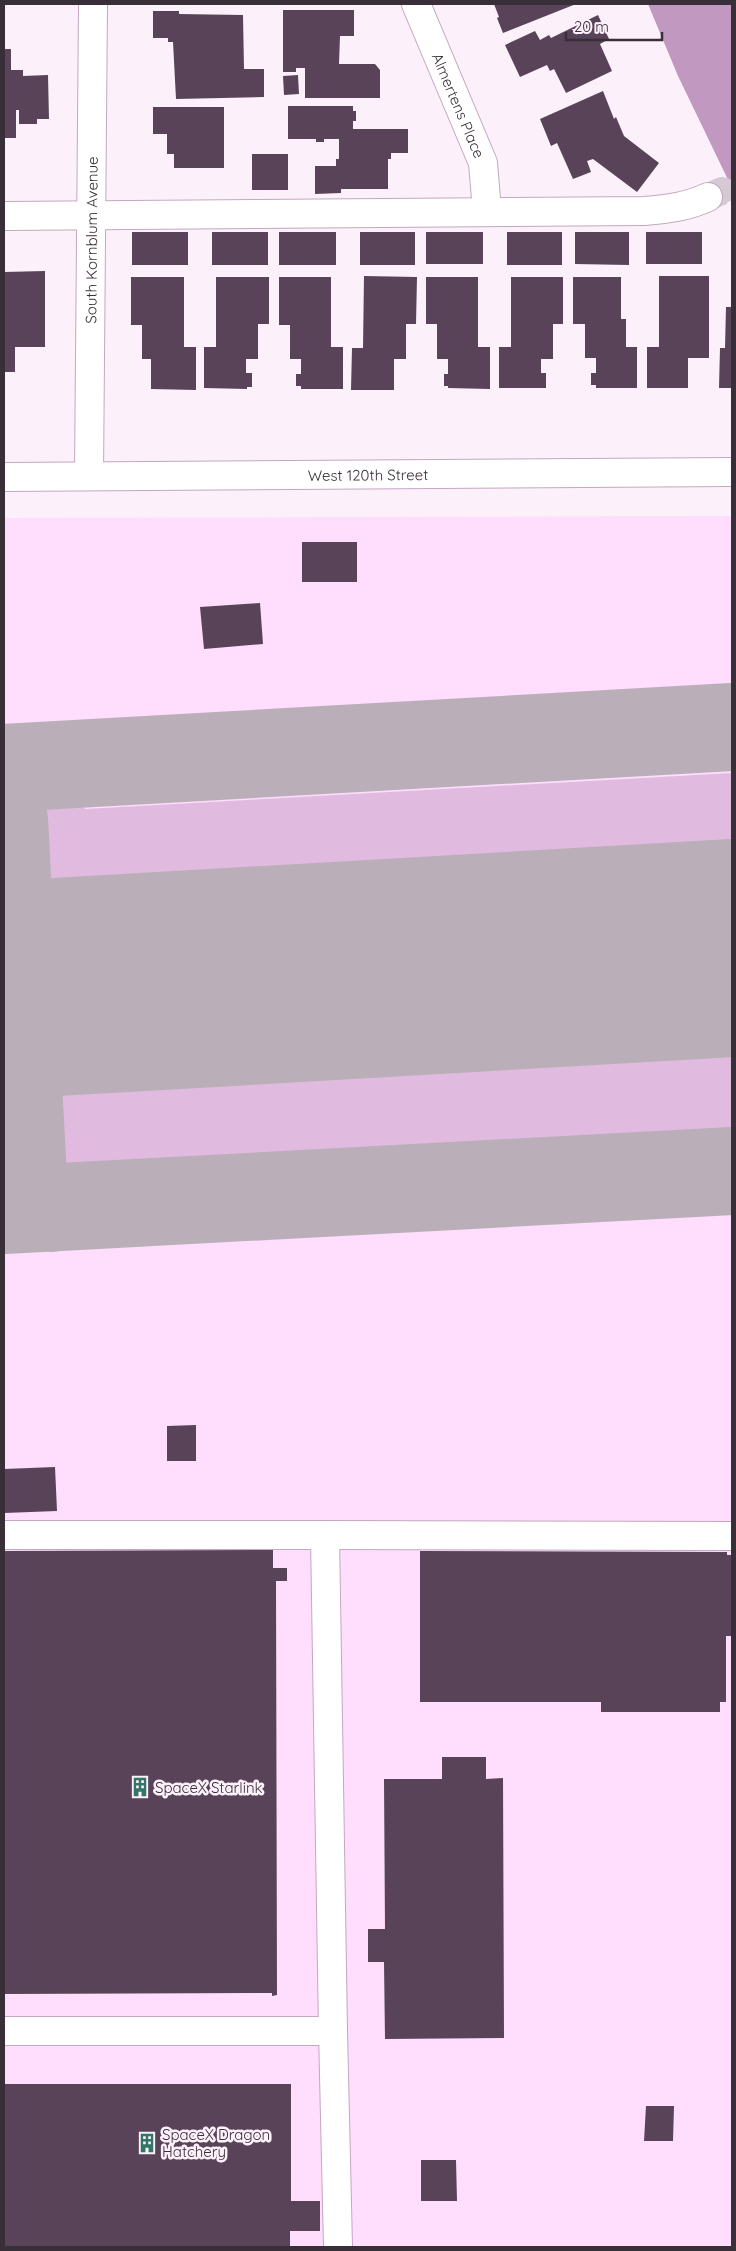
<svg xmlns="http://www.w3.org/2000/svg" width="736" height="2251" font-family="Quicksand,sans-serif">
<rect width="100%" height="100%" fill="#fcf1fb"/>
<!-- built -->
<path fill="#feddfd" d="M732,516V2247H4V518Z"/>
<!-- green -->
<path fill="#e0bbdf" d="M732,773V859L67,896L66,914C54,911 44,906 38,895C31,881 32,822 44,809C53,800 68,799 80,799L85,809Z
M732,1042V1141L82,1176C71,1175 60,1172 55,1162C51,1154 48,1103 53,1095C58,1086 69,1082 78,1078Z"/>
<!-- water -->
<path fill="#c198c0" d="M648,4H732V188L678,76Z"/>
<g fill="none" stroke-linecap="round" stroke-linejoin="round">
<!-- taxiway -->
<path stroke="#baafb9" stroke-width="88" d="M4,768L732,727
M4,819L23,1177C27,1194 37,1201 52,1208
M18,1086C16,1055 18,1036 40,1013C44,1008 48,1002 53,999C69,989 91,987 109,984
M4,1210L732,1171"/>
<!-- runway -->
<path stroke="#baafb9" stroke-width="218" d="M4,990L732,948"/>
</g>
<!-- building -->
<path fill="#594359" d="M494,4H576L503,33L497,18L499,17Z
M283,10H354V36H340L339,64H375L380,70V98H305V68H296V72H283Z
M153,11H179V14L243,15L244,69H264V97L176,99L173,42H168V38H153Z
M598,15L609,39L600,44L612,71L566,93L554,69L550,71L547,65L520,77L505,45L535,31L540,40L549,35L551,38Z
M4,49H11V70H23V76L48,75L49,119H37V124H19V110H16V138H4Z
M298,75L299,94L284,95L283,76Z
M603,91L614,119L616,117L624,136L659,163L637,192L593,159L587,161L591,172L573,179L557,143L551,146L540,119Z
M288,106H353V111H356V121H353V129H408V153H391V159H388V189H341V193L315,194V166H336V159H339V139H324V142H316V139H288Z
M153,107H224V168H174V154H167V134H153Z
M252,154H288V190H252Z
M132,232H188V265H132Z
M212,232H268V265H212Z
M279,232H336V265H279Z
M360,232H415V265H360Z
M426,232H483V264H426Z
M507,232H562V265H507Z
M575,232H629V265L575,264Z
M646,232H702V264H646Z
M45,271V347H15V372H4V272Z
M364,276L417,277L416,324H406V359H394V390H351L352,348H363Z
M659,276H709V358H688V388H647V347H659Z
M131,277H184V347H196V390L151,389V359H142V325H131Z
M216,277H269V324H258V359H246V373H252V387H247V389L204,388V347H216Z
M279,277H331V347H343V389H301V386H296V374H301V359H290V325H279Z
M426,277H478V347H490V389L448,388V386H444V374H448V359H437V324H426Z
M511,277H563V324H553V359H541V373H546V388H499V347H511Z
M573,277H621V319H626V347H637V388H596V385H591V373H596V358H585V324H573Z
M726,307H732V388H719L720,348H725Z
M302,542H357V582H302Z
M260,603L263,644L204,649L200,607Z
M196,1425V1461H167V1426Z
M55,1467L57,1511L4,1513V1469Z
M273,1550V1568H287V1581H276L277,1995L272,1996V1993L4,1994V1551Z
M420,1551L727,1552V1555H732V1636H726V1702H720V1712H601V1702H420Z
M442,1757H486V1779L503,1778L504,2038L385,2039L384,1962H368V1929H385L384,1779H442Z
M4,2084H291V2201H320V2231H290V2247H4Z
M646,2106H674L673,2141H644Z
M421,2160H456L457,2201H421Z"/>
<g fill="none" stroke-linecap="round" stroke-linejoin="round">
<!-- minor-tunnel -->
<path stroke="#d5cad4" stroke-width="28" stroke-dasharray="28 14" stroke-linecap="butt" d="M708,197L722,191L732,210"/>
<defs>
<g id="minor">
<path id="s1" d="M416,4L483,163L487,211"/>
<path d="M4,216L644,211C667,209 687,207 708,197"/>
<path id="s2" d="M89,476L93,4"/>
<path d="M4,1535H325L333,2031"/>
<path d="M325,1535L732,1536"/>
<path d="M4,2031H333L338,2247"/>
</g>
<g id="major">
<path id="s3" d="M4,477L732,472"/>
</g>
</defs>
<!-- minor casing -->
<use href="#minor" stroke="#c2a8c1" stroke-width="30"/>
<!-- major casing -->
<use href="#major" stroke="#c2a8c1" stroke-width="30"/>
<!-- minor -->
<use href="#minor" stroke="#fff" stroke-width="28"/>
<!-- major -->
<use href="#major" stroke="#fff" stroke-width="28"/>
</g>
<!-- icons -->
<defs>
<symbol id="building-bare" viewBox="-9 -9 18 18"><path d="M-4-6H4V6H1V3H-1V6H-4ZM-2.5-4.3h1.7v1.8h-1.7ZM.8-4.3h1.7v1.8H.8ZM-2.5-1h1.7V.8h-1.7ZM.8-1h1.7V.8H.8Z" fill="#337668" stroke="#fcf1fb" stroke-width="2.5" paint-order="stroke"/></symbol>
</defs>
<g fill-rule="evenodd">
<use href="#building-bare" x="126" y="1773" width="28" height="28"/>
<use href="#building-bare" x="133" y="2129" width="28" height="28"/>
</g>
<g text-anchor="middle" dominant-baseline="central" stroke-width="5" stroke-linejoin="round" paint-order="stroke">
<!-- street labels -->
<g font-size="15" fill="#392f39" stroke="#fcf1fb">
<text stroke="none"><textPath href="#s1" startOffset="110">Almertens Place</textPath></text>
<text stroke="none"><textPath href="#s2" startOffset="236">South Kornblum Avenue</textPath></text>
<text stroke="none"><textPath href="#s3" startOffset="364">West 120th Street</textPath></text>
</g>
<!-- poi labels -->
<g font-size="15" fill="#392f39" stroke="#fcf1fb" text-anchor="start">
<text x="155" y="1787">SpaceX Starlink</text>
<text x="162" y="2134">SpaceX Dragon<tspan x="162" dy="17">Hatchery</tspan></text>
</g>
</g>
<!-- border -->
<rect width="736" height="2251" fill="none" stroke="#392f39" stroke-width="10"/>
<!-- scale -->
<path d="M566 32v8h96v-8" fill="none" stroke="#392f39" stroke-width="2.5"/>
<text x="574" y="32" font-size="15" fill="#392f39" stroke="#fcf1fb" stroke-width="4" paint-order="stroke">20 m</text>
</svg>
